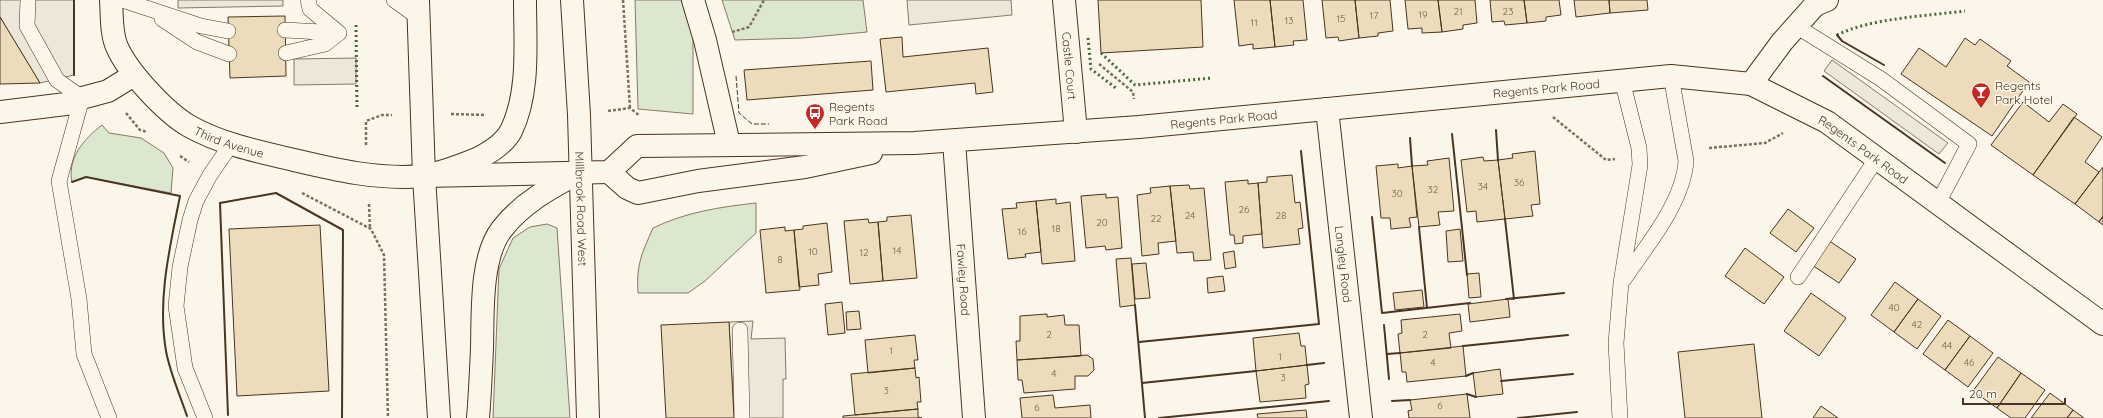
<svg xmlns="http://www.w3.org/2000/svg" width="2103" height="418" font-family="Quicksand,sans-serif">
<rect width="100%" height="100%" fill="#fbf6e9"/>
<!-- green -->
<path fill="#dce7d0" stroke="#887966" d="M635,0H682L693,34V114L638,109Z
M722,0H863L867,32L803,38L735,40Z
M102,125L109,133L141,138L164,153L173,168L171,193L86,177L72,182C67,158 84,139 102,125Z
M756,203V233L705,281L688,293H638C636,264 642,253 653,228C686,212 720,207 756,203Z
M547,224L557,228L570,418H493L499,269L513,238L530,227Z"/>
<!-- parking -->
<path fill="#ede7d9" stroke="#887966" d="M0,0H74V75L40,83L0,17Z
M178,0H283V6L178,8Z
M907,0H1011L1012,15L909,25Z
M356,58V84L294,85V59Z
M1832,60L1948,143L1939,154L1824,71Z
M753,321L751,339L785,338L786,379H783V418H734L729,322Z"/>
<!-- building -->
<path fill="#ecdcbc" stroke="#4a3520" d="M1098,0H1201L1203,47L1101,53Z
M1234,0H1270L1275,47L1253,49V44L1239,46Z
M1270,0H1303L1307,40L1293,41L1294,45L1275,47Z
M1322,0H1355L1359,38L1339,41L1338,37L1326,38Z
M1355,0H1390L1393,31L1378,33V36L1359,38Z
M1405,0H1438L1442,32L1422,33V28L1408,29Z
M1438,0H1475L1477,23L1463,25V29L1442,32Z
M1490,0H1524L1527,23L1505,25L1504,21L1492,22Z
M1524,0H1559L1561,15L1546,17V21L1527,23Z
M1574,0H1609L1610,13L1576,17Z
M1609,0H1647L1648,10L1610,13Z
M285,16L286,76L230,78L228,17Z
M0,17L40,83L0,84Z
M902,37L903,57L988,48L993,92L976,94L975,83L886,92L880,39Z
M1965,38L1975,45L1980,39L2011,61L2007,66L2029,82L1992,136L1901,74L1919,48L1946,67Z
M871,61L873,90L747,100L744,70Z
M2023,102L2049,122L2063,104L2077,114L2033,175L1991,145Z
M2074,117L2102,137L2085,162L2099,172L2075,204L2033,175Z
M1535,151L1540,204L1531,205L1533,216L1505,219L1498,160L1513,158L1512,154Z
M1483,157L1484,161L1498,160L1505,219L1477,222L1476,211L1467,212L1461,160Z
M1449,158L1454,211L1438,212L1440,225L1419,227L1412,166L1428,165L1427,161Z
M1398,164V168L1412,166L1417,217L1409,218L1411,227L1391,229L1390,218H1381L1376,166Z
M2103,167V216L2099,222L2075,204Z
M1292,175L1295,203L1300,202L1303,228L1298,229L1300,244L1263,248L1258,183L1267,182V177Z
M1248,180V184L1258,183L1262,234L1243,236V243L1235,244L1234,235H1230L1225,182Z
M1189,185L1190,189L1204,188L1211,260L1194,261L1193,252L1177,253L1170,186Z
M1170,186L1176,241L1158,243L1159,254L1142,256L1137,195L1151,193L1150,188Z
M1106,194V198L1118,197L1122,248L1106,250L1105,246L1086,248L1081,196Z
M1056,199V204L1070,202L1075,261L1042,264L1036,201Z
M1036,201L1041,252L1025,254L1026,257L1008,259L1002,209L1017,208L1016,203Z
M1788,209L1814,228L1796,252L1770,233Z
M911,215L917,278L883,281L878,222L887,221V217Z
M2103,216V225L2099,222Z
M868,219L869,223L878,222L883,281L850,284L844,221Z
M827,223L832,272L818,274L819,285L799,287L794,230L803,229V226Z
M320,225L329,391L237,396L229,229Z
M785,227V231L794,230L800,290L766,293L760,230Z
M1460,229L1463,261L1448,262L1446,231Z
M1828,240L1856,259L1839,283L1812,265Z
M1745,248L1784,277L1764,304L1725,276Z
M1234,251L1236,267L1225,269L1223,253Z
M1131,258L1135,305L1120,307L1116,259Z
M1146,263L1150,298L1135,299L1132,264Z
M1479,273L1481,297L1469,298L1467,274Z
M1223,276L1225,291L1208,293L1207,278Z
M1895,282L1918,299L1894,332L1871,315Z
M1422,290L1424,307L1395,310L1393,293Z
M1811,293L1846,318L1819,356L1784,331Z
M1508,299L1510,317L1470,322L1468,304Z
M1918,299L1941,316L1917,349L1894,332Z
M842,302L845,333L828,335L825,304Z
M859,311L861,329L847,330L846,312Z
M1047,314V317L1064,315L1065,325H1079L1081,356L1017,360L1016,341H1020V316Z
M1460,314L1462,331L1449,333L1451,348L1400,353L1398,334L1402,333L1401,320Z
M1948,320L1970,336L1945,370L1923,354Z
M729,322L734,418H666L661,325Z
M1299,333L1301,346H1305L1307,365L1256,371L1253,338Z
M915,335L918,360H914L915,368L868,373L865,340Z
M1970,336L1993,353L1968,387L1945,370Z
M1754,344L1762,418H1685L1678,352Z
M1463,346L1466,376L1407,382L1406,372H1402L1400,353Z
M1087,355L1093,359L1094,370L1088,376H1075V389L1024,393L1022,380H1018L1017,360Z
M1998,357L2021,373L1997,408L1973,391Z
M1307,365L1309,384L1305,385L1306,398L1260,402L1256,371Z
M915,368L916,378L919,377L921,402H917L918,409L855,415L851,374Z
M1500,369L1503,394L1476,397L1473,373Z
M2021,373L2045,390L2025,418H2011L1997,408Z
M2050,393L2073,410L2067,418H2031Z
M1467,394L1470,418H1409L1408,411L1412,410L1410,400Z
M1053,395L1055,408L1090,405L1091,418H1022L1020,398Z
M1821,406L1838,418H1813Z
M918,409V417L922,418H843V416Z
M1306,410L1307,418H1258L1257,414Z
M2073,410L2084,418H2067Z"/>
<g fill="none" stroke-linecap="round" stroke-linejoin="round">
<defs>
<path id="service" d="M28,0L27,26L57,80L82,98L59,181L79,299L84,354L109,418
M122,0L201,26L228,31
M308,0L310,9L339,33
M394,0L418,17
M162,19L197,42L229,54
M1796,26L1881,79L1969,144L1938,203
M285,30L339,33
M286,53L325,44L339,33
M1798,277L1877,158
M1624,279C1647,245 1683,203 1686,161L1671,76
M740,330L742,418
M205,418L185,368L176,306L180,267L190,220L196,201L210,175L232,143
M1620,418L1616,343L1621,283L1640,165L1639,148L1622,80"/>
<g id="minor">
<path id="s1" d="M111,0C112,14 111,34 117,47C128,72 165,112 189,126C221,144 259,152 294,160C336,170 379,180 423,176C438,174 462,165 477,159C489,153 504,144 511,131C530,92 525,43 525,0"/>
<path d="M693,0L705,40L729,144"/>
<path id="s2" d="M1064,0L1076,132"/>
<path d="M1751,84L1782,42L1815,5L1827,0"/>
<path id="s3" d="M1327,109L1361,418"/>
<path d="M0,112L74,103L82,98L108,91L134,75"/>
<path id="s4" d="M954,141L974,418"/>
</g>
<g id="tertiary">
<path d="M609,172L627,188L638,193L698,181L805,167L871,153"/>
<path id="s5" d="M424,176L609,172L637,146L915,143L1139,127L1671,76L1751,84L1827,122L2103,324"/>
<path d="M478,418C480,395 481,371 482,348C483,313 480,257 502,229C522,203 550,188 578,173"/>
</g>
<g id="trunk">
<path d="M418,0L424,176L439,418"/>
<path id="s6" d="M572,0L579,115L588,418"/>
</g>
</defs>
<!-- service casing -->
<use href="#service" stroke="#4a3520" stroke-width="16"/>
<!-- minor casing -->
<use href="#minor" stroke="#4a3520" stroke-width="24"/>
<!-- tertiary casing -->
<use href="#tertiary" stroke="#4a3520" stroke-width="24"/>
<!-- trunk casing -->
<use href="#trunk" stroke="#4a3520" stroke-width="24"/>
<!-- path -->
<path stroke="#7f6f5c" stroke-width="2.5" stroke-dasharray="3 2" stroke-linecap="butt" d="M623,0L630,108
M732,32L749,27L764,0
M1099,64L1133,92L1134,99
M608,111L630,108L640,116
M126,113L140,130L147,132
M451,114L486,115
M1553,117L1606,160L1615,159
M366,145V121L382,115H392
M1709,148L1765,143L1783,133
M180,156L189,162
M302,193L371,229L384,255L388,418
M369,204L370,229"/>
<!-- service -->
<use href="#service" stroke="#fbf6e9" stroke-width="15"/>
<!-- minor -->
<use href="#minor" stroke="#fbf6e9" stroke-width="22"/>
<!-- tertiary -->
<use href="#tertiary" stroke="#fbf6e9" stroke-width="22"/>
<!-- trunk -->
<use href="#trunk" stroke="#fbf6e9" stroke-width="22"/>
<!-- hedge -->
<path stroke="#436837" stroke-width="3" stroke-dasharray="2 3" stroke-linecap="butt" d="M356,25L357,108
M1837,35C1871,18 1926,16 1965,11
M1088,38L1091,69L1117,89
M1101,53L1135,85L1212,78"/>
<!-- fence -->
<path stroke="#4a3520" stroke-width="1" stroke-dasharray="5 2" stroke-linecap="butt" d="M736,76L739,113L752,124H769"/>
<!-- wall -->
<path stroke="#4a3520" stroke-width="2" d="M74,0V75
M1837,35L1842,41L1884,65
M1823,76L1945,163
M1496,130L1498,160
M1452,134L1467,275
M1410,138L1412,166
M72,182L86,177L180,196C170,247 157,299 166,351C170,373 180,395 187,416
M1372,217L1382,313L1470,303
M1505,219L1514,299
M1419,227L1427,308
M1506,299L1564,293
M1135,305L1145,418
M1384,325L1389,379
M1139,342L1319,324L1301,151
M1463,346L1568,335
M1387,354L1400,353
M1307,365L1324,363
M1466,376L1473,373
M1501,381L1573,374
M1142,383L1256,371
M1467,394L1476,397
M1392,401L1410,400
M228,415L220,203L276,193L343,230L342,418
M1159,418L1329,401
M1518,418L1577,412"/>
</g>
<!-- icons -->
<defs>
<symbol id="bar-pin" viewBox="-11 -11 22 30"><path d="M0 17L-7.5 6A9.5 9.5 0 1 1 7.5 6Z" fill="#c62828" stroke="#fbf6e9"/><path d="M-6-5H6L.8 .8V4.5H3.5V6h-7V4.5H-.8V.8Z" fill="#fff"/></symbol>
<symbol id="bus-pin" viewBox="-11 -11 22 30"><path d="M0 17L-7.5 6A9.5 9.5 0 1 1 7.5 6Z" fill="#c62828" stroke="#fbf6e9"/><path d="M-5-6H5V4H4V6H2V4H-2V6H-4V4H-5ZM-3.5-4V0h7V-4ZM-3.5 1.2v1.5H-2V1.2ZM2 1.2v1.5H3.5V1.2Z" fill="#fff"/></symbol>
</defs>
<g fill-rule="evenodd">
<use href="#bar-pin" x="1970" y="81" width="22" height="30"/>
<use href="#bus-pin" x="804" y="102" width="22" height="30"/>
</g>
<g text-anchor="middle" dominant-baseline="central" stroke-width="3" stroke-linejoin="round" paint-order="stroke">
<!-- number labels -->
<g font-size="10" fill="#725f47">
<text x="1458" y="11">21</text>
<text x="1508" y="11">23</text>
<text x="1423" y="14">19</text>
<text x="1374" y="15">17</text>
<text x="1341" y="18">15</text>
<text x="1289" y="20">13</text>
<text x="1254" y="22">11</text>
<text x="1519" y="182">36</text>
<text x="1483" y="186">34</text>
<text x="1433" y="189">32</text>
<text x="1397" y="193">30</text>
<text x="1244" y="209">26</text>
<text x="1190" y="215">24</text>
<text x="1281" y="215">28</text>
<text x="1156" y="218">22</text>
<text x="1102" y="222">20</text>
<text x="1056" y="228">18</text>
<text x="1022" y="231">16</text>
<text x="897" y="250">14</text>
<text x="813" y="251">10</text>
<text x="864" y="252">12</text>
<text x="780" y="259">8</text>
<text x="1894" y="307">40</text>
<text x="1917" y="324">42</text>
<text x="1049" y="334">2</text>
<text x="1425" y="334">2</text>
<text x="1947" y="345">44</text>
<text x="891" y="350">1</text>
<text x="1280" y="356">1</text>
<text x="1433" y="362">4</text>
<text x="1969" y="362">46</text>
<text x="1054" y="373">4</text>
<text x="1283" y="377">3</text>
<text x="886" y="390">3</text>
<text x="1440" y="405">6</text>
<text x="1037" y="407">6</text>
</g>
<!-- street labels -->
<g font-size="12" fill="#4a3520" stroke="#fbf6e9">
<text stroke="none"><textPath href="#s2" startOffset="66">Castle Court</textPath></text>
<text stroke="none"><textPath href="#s5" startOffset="1135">Regents Park Road</textPath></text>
<text stroke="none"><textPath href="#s5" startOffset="811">Regents Park Road</textPath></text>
<text stroke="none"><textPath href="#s1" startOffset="199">Third Avenue</textPath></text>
<text stroke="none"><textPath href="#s5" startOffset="1471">Regents Park Road</textPath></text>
<text stroke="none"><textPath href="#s6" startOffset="209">Millbrook Road West</textPath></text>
<text stroke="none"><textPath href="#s3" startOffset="156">Langley Road</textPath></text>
<text stroke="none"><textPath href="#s4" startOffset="139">Fawley Road</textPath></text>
</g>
<!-- poi labels -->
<g font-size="12" fill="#4a3520" stroke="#fbf6e9" text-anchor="start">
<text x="1995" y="85">Regents<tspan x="1995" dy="14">Park Hotel</tspan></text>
<text x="829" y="106">Regents<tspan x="829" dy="14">Park Road</tspan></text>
</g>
</g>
<!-- scale -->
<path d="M1963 398v6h102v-6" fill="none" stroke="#4a3520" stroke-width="2"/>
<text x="1969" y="398" font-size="12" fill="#4a3520" stroke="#fbf6e9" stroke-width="3" paint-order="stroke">20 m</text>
</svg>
